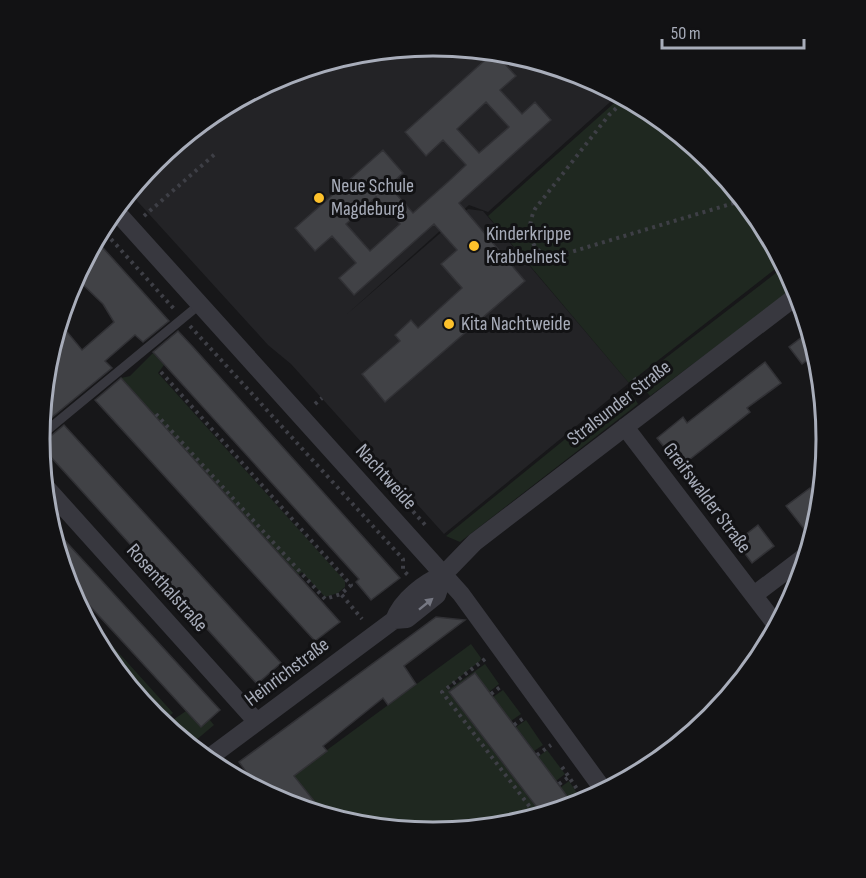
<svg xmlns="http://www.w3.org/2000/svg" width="866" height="878" font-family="'Sofia Sans Condensed',sans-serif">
<rect width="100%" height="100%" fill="#171719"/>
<!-- built -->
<path fill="#232326" d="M433,45L510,53L584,75L619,94L488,212L469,205L346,315L468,209L483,211L629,383L444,534L291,364L268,345L129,192L155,160L214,111L283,75L356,53Z"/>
<!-- green -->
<path fill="#1f2820" d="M622,96C695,134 745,191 783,263L629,383L488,216Z
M785,266L796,287L650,396L637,380Z
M153,353L164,365L158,373L345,581V587L338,593L325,597L302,572L298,575L121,378L130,376Z
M628,388L638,404L460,542L446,536Z
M81,611L173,713L161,723L105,658Z
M471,644L481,658L480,661L446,688L448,690L485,664L499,684L489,692L474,673L449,692L542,815L567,797L561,787L569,781L581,799C525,837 421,837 357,825C342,823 327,817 313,812L318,808L293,775Z
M503,690L521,714L511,721L493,697Z
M186,711L201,727L209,719L214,725L189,746L164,726Z
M526,720L543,745L534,751L516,727Z
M547,750L565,774L556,781L538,757Z"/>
<!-- building -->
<path fill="#414246" stroke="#313135" stroke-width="1.5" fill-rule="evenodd" d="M494,52L516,76L500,90L522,114L535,102L551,120L459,203L525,281L385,402L362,374L400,341L395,335L411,320L418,328L462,288L441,264L457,250L434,224L354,295L339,278L356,263L332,236L315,251L295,228L383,150L403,173L389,186L413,213L449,181L466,165L443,140L426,156L405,132ZM486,102L509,127L479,153L457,129ZM376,197L400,224L370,251L346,224Z
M95,239L169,321L143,342L135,335L105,361L112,368L40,427L47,362L59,322L82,350L114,322L103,304L75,277Z
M178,331L193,347L400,578L371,600L356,582L359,579L153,352Z
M810,331L817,353L802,364L789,347Z
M765,362L781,383L747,408L750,412L680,467L657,438L683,417L687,423Z
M121,378L298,575L340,622L315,641L95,400Z
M64,425L281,663L257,684L40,445Z
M810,488L821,502L819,516L804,529L786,506Z
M48,522L220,710L201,727L66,580Z
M758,525L774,546L752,563L736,542Z
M436,617L465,620L404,666L416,684L388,705L383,698L323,746L327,751L294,776L326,816L282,803L261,792L239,762Z
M475,673L556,781L574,806L542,814L449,692Z"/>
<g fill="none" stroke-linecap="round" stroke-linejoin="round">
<!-- path -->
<path stroke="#3e3f46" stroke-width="4" stroke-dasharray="3 4.5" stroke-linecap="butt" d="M627,98L609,115L535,209C524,231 531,260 561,255L744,200
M144,216L215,154
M101,228L175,310
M190,326L403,559V570L409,576
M161,372L351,585L341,594L362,619
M634,378L644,392
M315,404L322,398
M156,414L325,599L341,594
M368,461L427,527
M485,659L442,692L530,807
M491,694L503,685
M514,725L525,717
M537,755L551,745
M562,767L586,802
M559,784L569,777"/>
<!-- lane -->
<path stroke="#38383f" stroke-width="9" d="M39,437L199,305"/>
<!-- street -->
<path stroke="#38383f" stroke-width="18" d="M114,209L461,594L605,792
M625,427L777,626
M44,485L257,722
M754,595L808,554
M394,620C402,599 424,583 444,574
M206,760L394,620L407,619L437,595L444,574L475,542L799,294"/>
</g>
<!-- one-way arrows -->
<defs><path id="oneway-solid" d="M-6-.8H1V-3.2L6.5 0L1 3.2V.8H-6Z" transform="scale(1.5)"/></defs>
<use fill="#767883" href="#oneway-solid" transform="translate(426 604) rotate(-39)"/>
<!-- markers -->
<g fill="#fdc12b" stroke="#121214" stroke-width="2">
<circle cx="319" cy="198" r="6"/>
<circle cx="474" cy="246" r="6"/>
<circle cx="449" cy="324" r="6"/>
</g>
<g text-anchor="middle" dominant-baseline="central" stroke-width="6" stroke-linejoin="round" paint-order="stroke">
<!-- poi labels -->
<g font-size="20" fill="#a8adba" stroke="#121214" text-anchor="start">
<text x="331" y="186">Neue Schule<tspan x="331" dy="23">Magdeburg</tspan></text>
<text x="486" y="234">Kinderkrippe<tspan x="486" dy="23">Krabbelnest</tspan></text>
<text x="461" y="324">Kita Nachtweide</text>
</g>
<!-- street labels -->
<g font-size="20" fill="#a8adba" stroke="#121214">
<text transform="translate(619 403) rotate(-38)">Stralsunder Straße</text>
<text transform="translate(386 477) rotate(48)">Nachtweide</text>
<text transform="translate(707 498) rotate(53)">Greifswalder Straße</text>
<text transform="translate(167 588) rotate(48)">Rosenthalstraße</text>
<text transform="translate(287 672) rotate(-37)">Heinrichstraße</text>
</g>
</g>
<!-- crop -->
<path d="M0 0H866V878H0ZM50 439a383 383 0 1 1 766 0a383 383 0 1 1-766 0Z" fill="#121214" fill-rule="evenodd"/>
<path fill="none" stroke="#a8adba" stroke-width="3" d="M50 439a383 383 0 1 1 766 0a383 383 0 1 1-766 0Z"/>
<!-- scale -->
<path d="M662 39v9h142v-9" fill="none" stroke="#a8adba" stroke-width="3"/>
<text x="671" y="39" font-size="18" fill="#a8adba" stroke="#121214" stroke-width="4.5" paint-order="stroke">50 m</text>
</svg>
